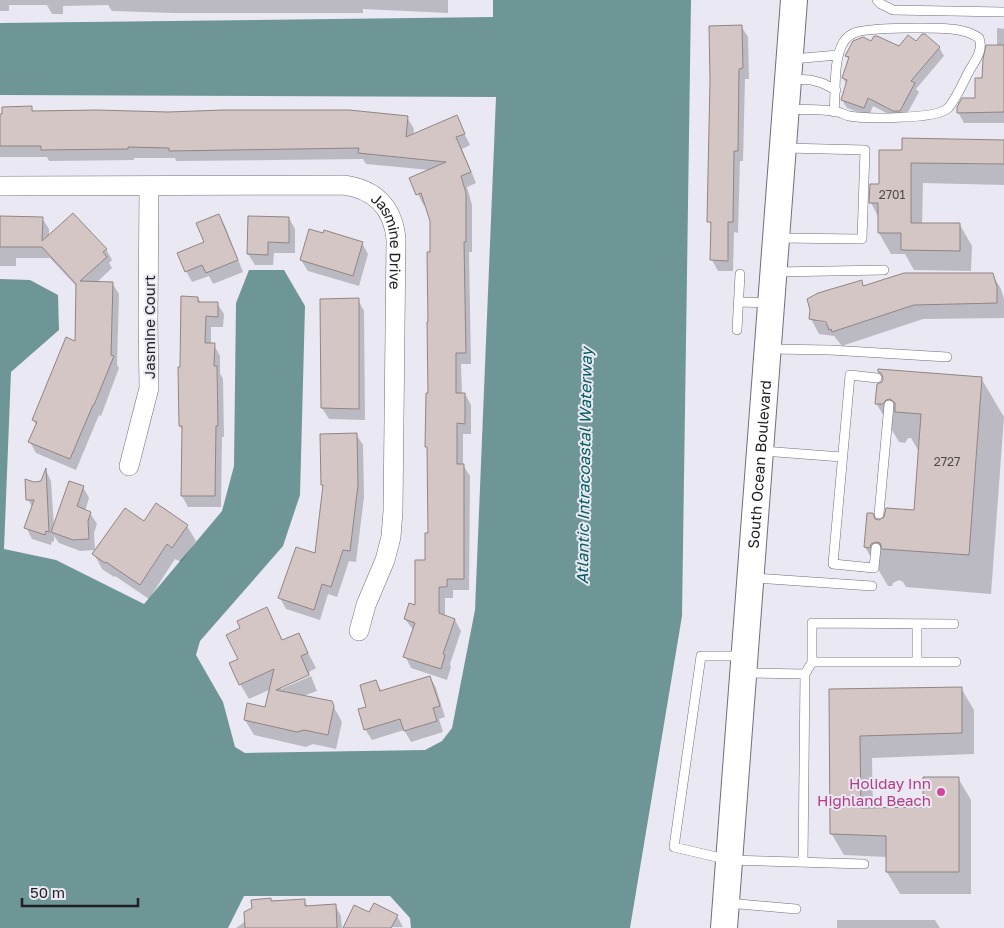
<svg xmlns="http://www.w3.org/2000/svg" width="1004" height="928" font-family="'Golos Text',sans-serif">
<rect width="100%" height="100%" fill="#eae9f3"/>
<!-- water -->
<path fill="#6f9696" d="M493,0H691L682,616L630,928H411L410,918L390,896H244L228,928H0V279L30,280L58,295L59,330L11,372L4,549L56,560L144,604L222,511L234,466L236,303L249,270H284L305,306L300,495L283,546L200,641L196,655L223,702L235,747L245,753L425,750L442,741L452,728L475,610L496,97L0,95V23L493,17Z"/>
<!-- shadow -->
<path fill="#0003" fill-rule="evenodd" d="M0,0H448V13L363,9V13H174L112,11L108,5L63,6V14H52L47,5H9V11H0Z
M741,26L748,37L749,79H745L743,161H740L738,233L734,232L733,271H718L712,260V227L709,221Z
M997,28L1004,29V123H964L958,112L976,100L997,46Z
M872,43L900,47L916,43L939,47L944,56L916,89L919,92L904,119H898L873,106L869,116L847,108L842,100L847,85L843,78L849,60L846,56Z
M31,108L34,112L407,117L414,129L413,136L456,117L470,145L462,149L476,183L467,187L472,205V252H469L471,364H461L462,394H465L471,405V434H463V465L470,476L469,590H453V598H445V616L455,620L461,631L450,664L451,667L447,680L411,668L405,656L414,631L405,619L416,607L426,561L430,534L429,450L427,446L429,394L431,221L426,205L424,206L410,179L430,170L366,164L363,159L176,161L175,158H134V160L49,161L47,157H0V115Z
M1004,141V185L923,183L922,224L960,225L972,246L971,271L914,270L905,254H891L879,233V218L871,203L880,185L903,152Z
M219,215L225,226L243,272L213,284L209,276L192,282L186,271L206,243Z
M0,218H42L49,229V237L106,249L112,260L109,263L112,268L96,283H112L119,294L117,365L119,368L101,416L99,415L76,470L36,453L30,442L37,426L33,420L76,343L78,288L50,258H16V266H0Z
M289,218L295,229V253H274L273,265H255L248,254Z
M362,243L368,254L359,286L308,271L301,260Z
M992,274L1001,289L1004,299V318L923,319L842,346L834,336L819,334L811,319L861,282L864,287ZM816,319L833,322L832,324L816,321Z
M198,298L201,303H217L224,314L223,327H211V345H214L220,356V373L223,379L224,437H222L221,507H188L182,496L183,431L180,426V368Z
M358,300L364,311L365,420L329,419L322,408Z
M879,371L981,378L1004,417L991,594L906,587L903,582L899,580L893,583L892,586H888L865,547L875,520L879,522L915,512L918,450L911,438H908L905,443L899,442L876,403L884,380Z
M356,434L363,445L364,497L356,562L349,561L337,597L328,594L320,620L286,609L280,598L316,555L324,488L322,485L321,435Z
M46,471L51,481L54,528L83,487L89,498L85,511L90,513L97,524L94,533L95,550L80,551L59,543L54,536V542L52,541L51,545L32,539L26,527L33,508L28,500L34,483H42Z
M144,522L187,526L196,541L181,562L175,559L149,599L115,576L114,577L102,569L94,554Z
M267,609L283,641L298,634L316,668L309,672L310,674L281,686V689L311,676L317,691L303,696L331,702L342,722L336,749L313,744L306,747L254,735L245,720L266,709L271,689L249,699L240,684L239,660L242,629Z
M430,677L436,688L445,717L439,719L443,732L411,742L404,730L372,740L365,729L368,708L376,681L382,692Z
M961,688L974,710V754L872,758L873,809L924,808L958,778L971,800V894H900L887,872V857L844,855L831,833L830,691Z
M304,900L308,907L335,905L341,916L342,928H236L246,921L253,908L252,901Z
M370,914L397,916L403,927L344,928Z
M837,920H935L940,928H825H837Z"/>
<!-- building -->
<path fill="#d3c6c4" stroke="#908582" d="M742,25L743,68L739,69L738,151H734L733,222H728V261L710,260L711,222H707L710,80L709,26Z
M922,34H925L940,47L911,81L915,83L900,111H893L868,98L864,108L841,100L847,80L842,78L849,57L845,56L853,41L863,37L871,41L874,36H877L899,46L908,35L916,41Z
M986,45H1004V112L957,113V107L962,98H975V78H982L983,59Z
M32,106V111L97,110L168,112L224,110H349L408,116L406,137L457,115L465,134L456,137L471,172L461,176L466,193V242H464L466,353H456V393H465V424L457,423V464H464V579H447V587H439V613L455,619L443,654L445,655L441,669L403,657L415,623L404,619L409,603L415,605V560H425V533H428L427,447H425L426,393H428L427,322H428L427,252H430V221L421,193L416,195L409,178L446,162L358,153L359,148L169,151V148L128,147V149L41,150V146H0V114H2V107Z
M902,138L1004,140V164L911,163V223H960V251L901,250V233H878V203H869L870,184H879V150H902Z
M73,213L107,249L103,252L107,257L80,281L113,282L111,355L114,356L94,405H93L70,459L28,442L37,422L32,420L66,337L75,341L76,284L42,247H0V216L43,217L42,241Z
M219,214L238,260L206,273L202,265L185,272L177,253L204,242L196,223Z
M248,216L289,217V243L268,242V255L247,254Z
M309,229L323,233L324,230L363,242L353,276L300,260Z
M904,273H993L997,287V303L914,305L832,332L831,329L829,330L826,322L809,319L810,310L807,299L818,293L862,280L863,286Z
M181,296L198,297V302H218V317L206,316L205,343H215L214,366H217L218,426H216L215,496H181L182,426H179L178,367H180Z
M359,298V409L321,408L320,299Z
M878,369L982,377L969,555L882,549L880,543L876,542L871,544L870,548L864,547L867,513H873L875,519L879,520L884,517L886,508L914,510L921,414L895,412V403L890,399L886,400L883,404H875L877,384L882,382L883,378L881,373L878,372Z
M357,433L358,485L350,551L343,550L331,587L322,584L314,610L278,598L296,547L315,553L323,485H321L320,434Z
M46,468L49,532L46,531L45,535L24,528L34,500H26L25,479L34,482L41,481Z
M69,481L84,486L77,506L91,512L88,521L89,539L73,540L51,532Z
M156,503L188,525L172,548L167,544L140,585L106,562L105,563L92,554L125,508L144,521Z
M267,607L282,640L299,633L308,653L301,656L309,675L276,690L332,701L334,706L328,735L304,730L297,732L244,720L247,703L265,707L274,669L239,685L229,663L238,659L226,635L240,628L237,621Z
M430,676L440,706L433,708L437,721L404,731L400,719L364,730L358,709L366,707L360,685L376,680L380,691Z
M962,687V733L860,736L861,808L923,807V777H959V872H886V836L830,834L829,689Z
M271,898V901L305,899V906L336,904L337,928H245L244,912L252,908L251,900Z
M374,903L398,915L391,928H343L354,905L369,912Z"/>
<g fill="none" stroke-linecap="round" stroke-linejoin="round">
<defs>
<path id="service" d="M877,0L881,4L893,10L1004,12
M792,59L838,55
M791,79L811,80L822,83L836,90
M789,109C804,110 824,109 838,112C842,113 845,115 849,116C865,119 935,119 947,109C954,103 964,81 968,73C974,62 984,51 979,38C973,34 965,31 958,30C942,27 868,27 854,33C850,35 845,39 843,43C833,60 836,92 834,112
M779,238L862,239L865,150L786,148
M776,272L884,270
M739,302L769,303
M737,330L740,274
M771,349L830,350L947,357
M763,451L842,457
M879,514L889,405
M876,548L874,568L833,564L850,375L877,378
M753,578L872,586
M742,656H701L674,847L729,860L864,864
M812,662H956
M917,662V624
M746,673L805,674
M803,862L805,674L812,662V623L954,624
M728,903L796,909"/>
<g id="minor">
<path id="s1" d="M0,186L343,185C375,189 393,207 396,239L393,511L391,537L385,560L366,605L359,631"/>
<path d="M129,466L149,388L148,321L149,186"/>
</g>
<g id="secondary">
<path id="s2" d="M724,928L794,0"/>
</g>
</defs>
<!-- service casing -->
<use href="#service" stroke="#706f79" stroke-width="10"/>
<!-- minor casing -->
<use href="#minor" stroke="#706f79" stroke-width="20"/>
<!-- secondary casing -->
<use href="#secondary" stroke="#706f79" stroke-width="28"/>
<!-- service -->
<use href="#service" stroke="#fff" stroke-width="9"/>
<!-- minor -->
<use href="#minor" stroke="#fff" stroke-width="19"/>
<!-- secondary -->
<use href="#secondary" stroke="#fff" stroke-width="26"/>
</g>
<!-- markers -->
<circle fill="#d1479c" stroke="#eae9f3" stroke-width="2" cx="941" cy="792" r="5"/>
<g text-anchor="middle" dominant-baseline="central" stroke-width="4" stroke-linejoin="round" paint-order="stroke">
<!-- number labels -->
<g font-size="12" fill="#4c484a">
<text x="892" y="194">2701</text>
<text x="947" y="461">2727</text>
</g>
<!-- street labels -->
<g font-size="15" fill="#1f1e22" stroke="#eae9f3">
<text stroke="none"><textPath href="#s1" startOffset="426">Jasmine Drive</textPath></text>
<text transform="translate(149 327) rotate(-90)">Jasmine Court</text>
<text stroke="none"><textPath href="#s2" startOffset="465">South Ocean Boulevard</textPath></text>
</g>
<!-- hotel labels -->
<g font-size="15" fill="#b23c85" stroke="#eae9f3" text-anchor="end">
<text x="931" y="783">Holiday Inn<tspan x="931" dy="17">Highland Beach</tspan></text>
</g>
<!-- water labels -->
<g font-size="16" font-style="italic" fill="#065d5f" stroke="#eae9f3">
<text transform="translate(584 466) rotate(-89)">Atlantic Intracoastal Waterway</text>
</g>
</g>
<!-- scale -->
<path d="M22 898v8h116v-8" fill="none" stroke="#1f1e22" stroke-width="2.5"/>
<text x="30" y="898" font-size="15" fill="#1f1e22" stroke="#eae9f3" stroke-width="4" paint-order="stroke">50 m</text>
</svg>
